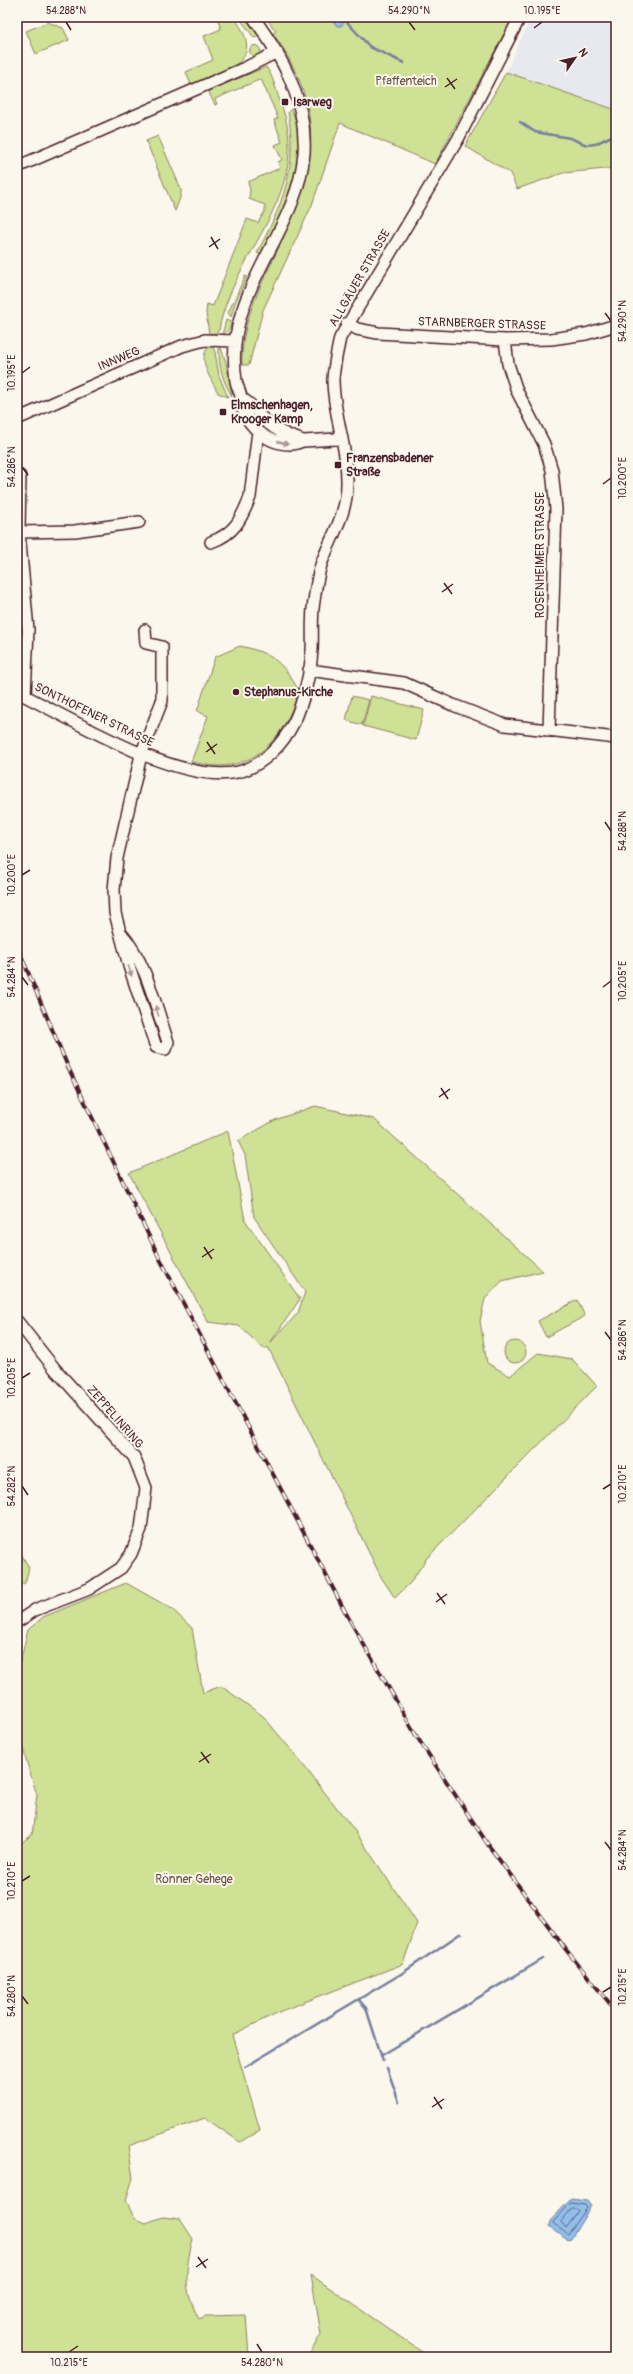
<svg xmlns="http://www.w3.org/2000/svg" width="633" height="2374" font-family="Pangolin,sans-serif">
<rect width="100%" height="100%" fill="#fbf7ec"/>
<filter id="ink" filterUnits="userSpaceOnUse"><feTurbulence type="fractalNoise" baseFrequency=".025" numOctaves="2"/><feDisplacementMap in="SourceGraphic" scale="8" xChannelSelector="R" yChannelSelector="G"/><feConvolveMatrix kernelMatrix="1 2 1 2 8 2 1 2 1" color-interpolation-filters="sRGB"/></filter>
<g filter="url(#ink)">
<!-- built -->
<path fill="#e8e8ef" d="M531,17H616V110L506,72Z"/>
<!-- green -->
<path fill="#cfe195" stroke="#8c8060" d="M217,17H234C268,64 226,69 191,85L186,72L213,60L204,36L221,29Z
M239,17H246L260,36L254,38Z
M265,17H513L435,164L340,123L312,205L263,310L249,365H242C241,327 255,297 271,264C313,176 333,120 273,33L276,31Z
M48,22L63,28L69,40L36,54L26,31Z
M249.5 51a5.5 5.5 0 1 1 11 0a5.5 5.5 0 1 1-11 0Z
M266,67C273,75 276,91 280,101C316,193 234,249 219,330L216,333L209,334L206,313L207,304L213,306L247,219L258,223L265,211V205L249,199L250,190L248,182L280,168L278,162L282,160L275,145L282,142L274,120L278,118L261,79L215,99L217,104L215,105L208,91Z
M506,72L616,110V168L563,173L517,189L510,173L465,146Z
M291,109C315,157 283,212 262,255L257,253C283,203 298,169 288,112Z
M158,136L181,189V195L175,211L146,141Z
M245,276L247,277L235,303L231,317L228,313Z
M226,320L231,322C231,329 227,332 222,335Z
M209,347H213L215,352L219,376L228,397L218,393C212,380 196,359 209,347Z
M221,348L226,362L232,396C223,382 218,365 219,349Z
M240,646C272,653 283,662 299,691C287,729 263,766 218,766C209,766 199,763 191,762L208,716L197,711L215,657Z
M352,696L369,700L362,725L346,720Z
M371,696L424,710L416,740L363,726Z
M315,1106L374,1119L543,1271L502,1281L485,1299L480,1321L487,1363L510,1376L538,1353L572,1359L597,1386L426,1559L411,1582L395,1598L381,1577L268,1347L265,1350L239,1326L208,1322L129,1173L228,1131L245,1220L300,1299L270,1343L298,1313L305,1292L254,1217L245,1155L238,1141L275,1120Z
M577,1300L585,1316L546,1337L538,1321Z
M504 1352a11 11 0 1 1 22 0a11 11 0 1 1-22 0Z
M17,1546L29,1568L25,1583L17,1587Z
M126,1583L172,1609L192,1628L203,1693L221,1686L263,1716L293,1752L355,1831L417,1923L403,1964L281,2011L232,2035L260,2130L240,2142L205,2118L128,2146L133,2178L126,2200L134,2218L146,2223L163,2217L180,2219L193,2239C185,2270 183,2290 199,2319L206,2316L246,2315L249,2357H17V1846L32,1835L37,1795L25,1756L17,1717V1675L28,1630L43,1617Z
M311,2275L416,2348L430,2357H308L321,2334Z"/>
<!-- water -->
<path fill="#90bfeb" stroke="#747f9e" d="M329,17H348L341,26H337Z
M571,2199L587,2201L591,2206L571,2239L567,2240L549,2226L550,2221Z"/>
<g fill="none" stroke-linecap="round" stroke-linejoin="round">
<!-- shore -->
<path stroke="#665f78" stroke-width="1" d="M571,2203L585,2205L587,2208L568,2235L553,2223Z
M572,2209H577L579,2211L566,2228L561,2222Z"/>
<!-- stream -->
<path stroke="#747f9e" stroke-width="2.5" d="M346,21L370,47L404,63
M520,122L535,132L570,138L587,145L595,144L616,134
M359,2000L366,2008L383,2061
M382,2055L543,1959
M245,2067L401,1974L461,1933
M387,2068L399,2102"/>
<defs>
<path id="minor" d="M253,17C283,58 307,101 304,153C299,220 247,270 236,336C234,350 234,367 236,381C237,387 241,393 241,398C242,422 266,445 292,444C296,444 299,442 303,441C316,440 329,440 342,438
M17,167L247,67L277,52
M347,323L357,329L378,333L505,340L551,339L586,334L616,325
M505,340L508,364L517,391L544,444L552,470L556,509L549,731
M241,398C253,404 258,416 269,424C279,433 291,436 303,441
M17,419L182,346L205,340L235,341
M20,476L19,532L28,630L25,696
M19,532L75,531L139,522
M211,542C234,534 241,520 250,497L258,431
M309,670L404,683L453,705L505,725L616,738
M17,694L25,696C77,722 180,785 238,772C263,766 283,744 294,722C303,704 311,670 312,650C313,634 311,617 314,601C316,587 318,570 324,557C334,532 347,512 347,484C348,448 333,414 333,379C334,365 337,352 340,338L458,139L520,17
M121,933C147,963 155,1005 168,1042L165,1049L156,1047L129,966L115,913L114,890L117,858L141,755L162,701V647L146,643L145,630
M17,1321L55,1369L134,1457L146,1488L141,1529L131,1554L121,1568L89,1589L35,1610L17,1622"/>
</defs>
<!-- minor casing -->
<use href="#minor" stroke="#4a1f2b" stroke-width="14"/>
<!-- minor -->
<use href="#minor" stroke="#fbf7ec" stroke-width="11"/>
<defs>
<path id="rail" d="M17,946L68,1067L159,1257L348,1617L417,1737L489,1846L567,1951L616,2011"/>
</defs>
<!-- rail casing -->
<use href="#rail" stroke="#4a1f2b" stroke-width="4"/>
<!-- rail -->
<use href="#rail" stroke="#fbf7ec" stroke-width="2.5" stroke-dasharray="8" stroke-linecap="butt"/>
</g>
<!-- one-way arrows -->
<defs><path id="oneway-solid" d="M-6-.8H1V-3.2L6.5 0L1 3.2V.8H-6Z"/></defs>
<g fill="#ab9695">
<use href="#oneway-solid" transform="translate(283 443) rotate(13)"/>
<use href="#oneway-solid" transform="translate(130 971) rotate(73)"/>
<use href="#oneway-solid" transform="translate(157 1011) rotate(-108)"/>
</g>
</g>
<!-- ticks -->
<path fill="none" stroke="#4a1f2b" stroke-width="1.5" d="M66,22L71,30M409,22L415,30M534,28L542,22M447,78L455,89M445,87L457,79M211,237L218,249M209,247L220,239M605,313L611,321M22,373L30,367M22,467L28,475M603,484L611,478M444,583L452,594M442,592L453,584M207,742L215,754M206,752L217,744M605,822L611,831M22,875L30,870M22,977L28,985M603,987L611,981M441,1088L448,1099M439,1097L450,1089M204,1247L212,1259M202,1257L214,1249M605,1332L611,1340M22,1378L30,1373M22,1486L28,1495M603,1489L611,1484M437,1593L445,1604M436,1602L447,1594M201,1752L209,1763M199,1762L211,1754M605,1842L611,1850M22,1881L30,1876M603,1992L611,1987M22,1996L28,2004M434,2097L442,2109M432,2107L444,2099M198,2257L206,2268M196,2267L208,2259M257,2344L262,2352M69,2352L78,2346"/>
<!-- markers -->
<g fill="#4a1f2b" stroke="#fbf7ec" stroke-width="1.5">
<rect x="281" y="98" width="8" height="8" rx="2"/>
<rect x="219" y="408" width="8" height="8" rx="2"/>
<rect x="334" y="461" width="8" height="8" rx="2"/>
<circle cx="236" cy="692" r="4"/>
</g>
<g text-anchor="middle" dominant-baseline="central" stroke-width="4" stroke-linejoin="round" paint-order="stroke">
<!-- park labels -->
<g font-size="12" fill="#6b5046" stroke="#fbf7ec">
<text x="406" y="81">Pfaffenteich</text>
<text x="194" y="1879">Rönner Gehege</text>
</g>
<!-- poi labels -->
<g font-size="12" font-weight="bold" fill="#4a1f2b" stroke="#fbf7ec" text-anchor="start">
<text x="293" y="102">Isarweg</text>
<text x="231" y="405">Elmschenhagen,<tspan x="231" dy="14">Krooger Kamp</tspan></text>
<text x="346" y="458">Franzensbadener<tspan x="346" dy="14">Straße</tspan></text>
<text x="244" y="692">Stephanus-Kirche</text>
</g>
<!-- street labels -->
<g font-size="12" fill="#4a1f2b" stroke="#fbf7ec">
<text transform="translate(360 278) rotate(-60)">ALLGÄUER STRASSE</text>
<text transform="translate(482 324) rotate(2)">STARNBERGER STRASSE</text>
<text transform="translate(119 359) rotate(-23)">INNWEG</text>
<text transform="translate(540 555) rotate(-90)">ROSENHEIMER STRASSE</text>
<text transform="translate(94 715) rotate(26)">SONTHOFENER STRASSE</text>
<text transform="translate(115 1417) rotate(49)">ZEPPELINRING</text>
</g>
</g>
<!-- margin -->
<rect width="633" height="2374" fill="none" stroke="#fbf7ec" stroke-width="44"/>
<!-- north arrow -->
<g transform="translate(575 58) rotate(56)" stroke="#fbf7ec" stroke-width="3" paint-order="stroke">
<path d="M0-3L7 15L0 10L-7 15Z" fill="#4a1f2b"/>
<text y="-6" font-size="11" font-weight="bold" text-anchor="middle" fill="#4a1f2b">N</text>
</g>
<rect x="22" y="22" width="589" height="2330" fill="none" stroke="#4a1f2b" stroke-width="1.5"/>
<g font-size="10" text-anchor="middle" fill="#4a1f2b">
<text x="66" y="14">54.288°N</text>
<text x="409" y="14">54.290°N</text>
<text x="542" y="14">10.195°E</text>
<text transform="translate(622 321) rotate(-90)" y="4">54.290°N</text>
<text transform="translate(11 373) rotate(-90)" y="4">10.195°E</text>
<text transform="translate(11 467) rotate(-90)" y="4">54.286°N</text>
<text transform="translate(622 478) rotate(-90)" y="4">10.200°E</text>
<text transform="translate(622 831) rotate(-90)" y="4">54.288°N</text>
<text transform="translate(11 875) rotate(-90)" y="4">10.200°E</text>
<text transform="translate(11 977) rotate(-90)" y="4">54.284°N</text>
<text transform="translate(622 981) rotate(-90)" y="4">10.205°E</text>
<text transform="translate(622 1340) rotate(-90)" y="4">54.286°N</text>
<text transform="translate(11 1378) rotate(-90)" y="4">10.205°E</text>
<text transform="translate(622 1484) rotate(-90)" y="4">10.210°E</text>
<text transform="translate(11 1486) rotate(-90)" y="4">54.282°N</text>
<text transform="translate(622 1850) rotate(-90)" y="4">54.284°N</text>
<text transform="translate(11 1881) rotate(-90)" y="4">10.210°E</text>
<text transform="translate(622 1987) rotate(-90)" y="4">10.215°E</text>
<text transform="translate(11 1996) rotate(-90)" y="4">54.280°N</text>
<text x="69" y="2366">10.215°E</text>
<text x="262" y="2366">54.280°N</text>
</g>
</svg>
